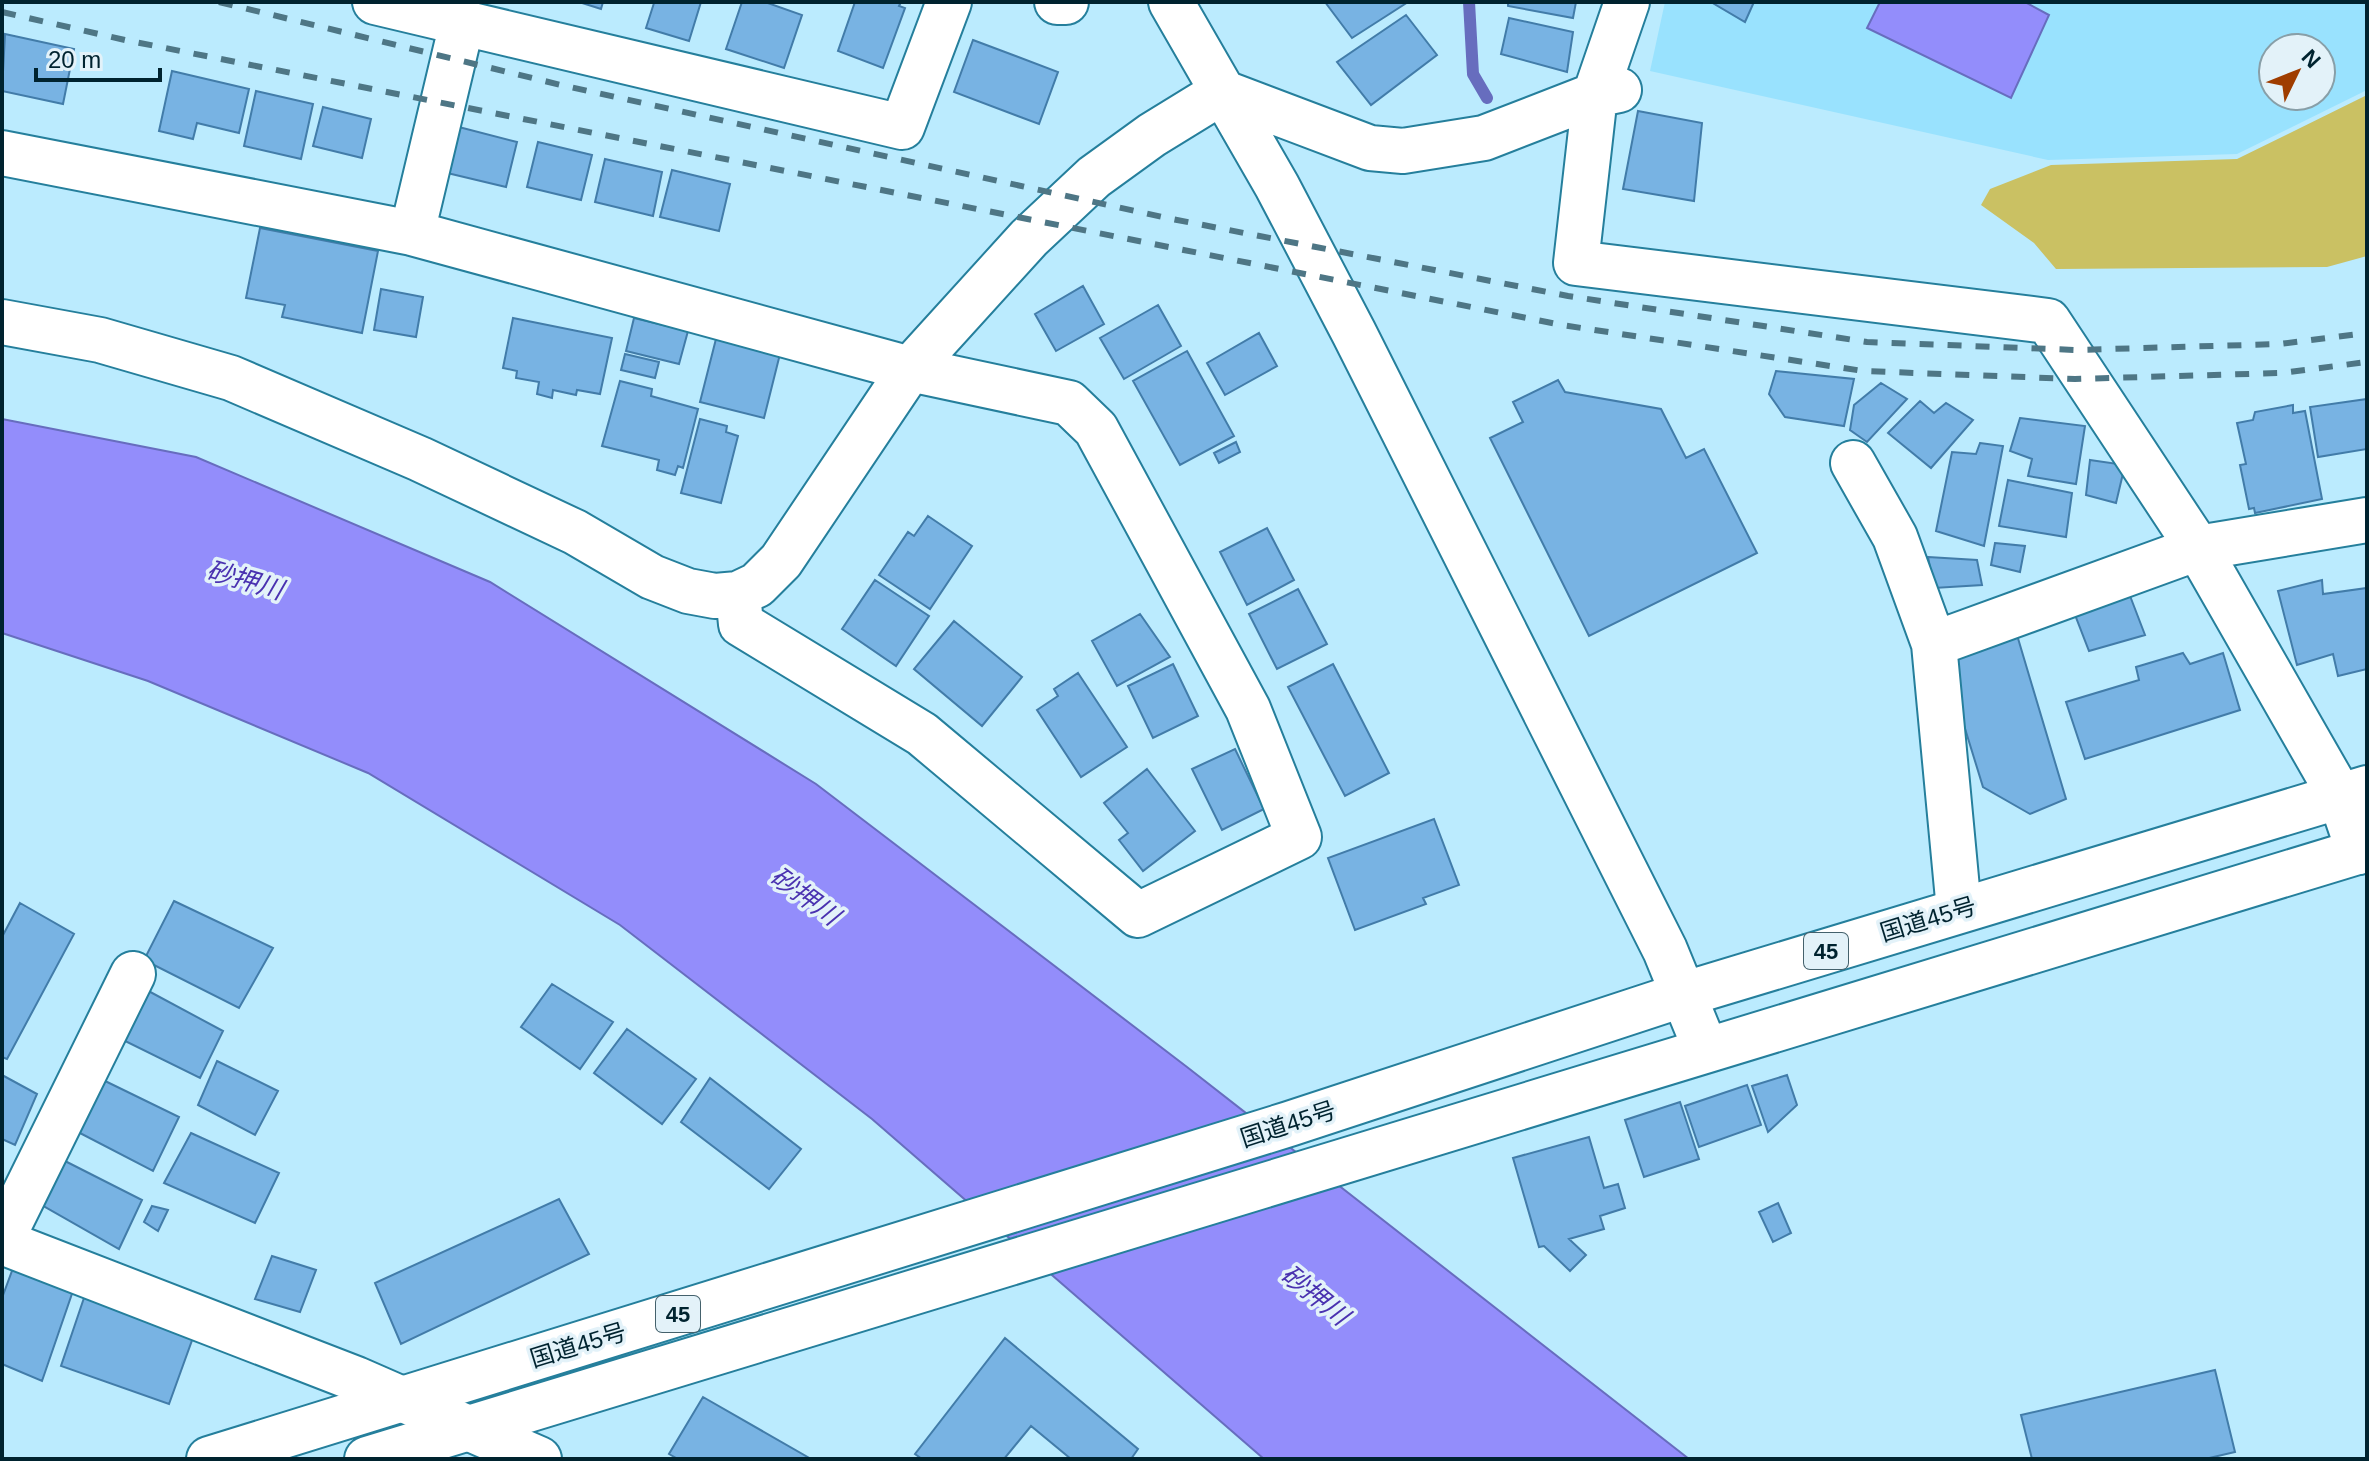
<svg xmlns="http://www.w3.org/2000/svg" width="2369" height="1461" font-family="Arial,'Noto Sans JP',sans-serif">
<rect width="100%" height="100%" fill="#bbebfe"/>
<!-- built -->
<path fill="#99e2fe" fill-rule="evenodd" d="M1665,2H2367V90L2237,154L2048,160L1650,71ZM2273,48H2321V96H2273Z"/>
<!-- green -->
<path fill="#cac163" d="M2367,95V256L2327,267L2056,269L2034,243L1981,205L1990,189L2051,165L2237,159Z"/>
<!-- water -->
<path fill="#938dfb" stroke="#676dbe" stroke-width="2" d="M1880,2H2025L2049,15L2011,98L1867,28Z
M2,419L196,457L490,582L816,784L1187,1067L1689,1459H1264L872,1119L620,925L368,773L148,681L2,633Z"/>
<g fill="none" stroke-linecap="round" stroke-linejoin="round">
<!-- stream -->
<path stroke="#676dbe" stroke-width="12" d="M1469,2L1473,74L1487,98"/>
</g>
<!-- building -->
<path fill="#78b3e3" stroke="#427ca9" stroke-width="2" d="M579,2H603L601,9Z
M650,2H701L689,41L646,28L654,3Z
M742,2H765L802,15L784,68L726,49Z
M855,2H901L899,6L905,8L883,68L838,51Z
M1325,2H1408L1352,38Z
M1508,2H1576L1573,18L1508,6Z
M1711,2H1754L1745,22Z
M1406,15L1437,55L1371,105L1337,62Z
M1509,18L1573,32L1567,72L1501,54Z
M5,34L74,49L63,104L2,91Z
M973,40L1058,72L1039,124L954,92Z
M172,71L249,89L239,133L197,123L193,139L159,131Z
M256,91L313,104L301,159L244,146Z
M323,107L371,119L362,158L313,146Z
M1638,111L1702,123L1694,201L1623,189Z
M455,126L517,142L506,187L443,172Z
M538,142L592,155L581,200L527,187Z
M605,159L662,172L653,216L595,202Z
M672,170L730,184L719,231L660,217Z
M260,228L378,251L362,333L282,317L285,305L246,298Z
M1083,286L1104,324L1056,351L1035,314Z
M381,289L423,297L416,337L374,330Z
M1158,305L1181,346L1124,379L1100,338Z
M513,318L612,338L600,394L577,390L576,395L553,390L552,398L537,394L539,382L516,378L517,371L503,368Z
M634,318L688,331L679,364L626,351Z
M718,331L782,346L764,418L700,402Z
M1259,333L1277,366L1225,395L1207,363Z
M1187,351L1234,436L1180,465L1133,381Z
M625,354L659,362L655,378L621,370Z
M1776,371L1854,379L1844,426L1785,417L1769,394Z
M1558,380L1565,392L1661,409L1686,458L1704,449L1757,553L1589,636L1490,438L1523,422L1513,402Z
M620,381L652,389L651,396L698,409L683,468L678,466L675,475L657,470L659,460L602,446Z
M1881,383L1907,399L1867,442L1850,430L1854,405Z
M2367,399V449L2318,457L2310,407Z
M1920,401L1934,413L1946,403L1973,420L1931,468L1888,433Z
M2293,405V413L2305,411L2322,499L2255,513L2254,508L2249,509L2240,465L2246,464L2237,423L2253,420L2255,412Z
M2020,418L2085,426L2076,484L2028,476L2032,459L2010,451Z
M700,419L727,426L726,432L738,436L721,503L681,493Z
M1236,442L1240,452L1219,463L1214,453Z
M1980,443L2003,446L1984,546L1936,531L1952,452L1976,454Z
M2090,460L2125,465L2116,503L2086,495Z
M2008,480L2072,493L2066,537L1999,526Z
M928,516L972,546L930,609L879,575L908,532L914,536Z
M1267,528L1294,580L1247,605L1220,552Z
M1995,543L2025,546L2020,572L1991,565Z
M1928,557L1977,560L1982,585L1934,588Z
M875,580L929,616L896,666L842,629Z
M2322,580L2323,594L2367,588V669L2338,676L2333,654L2297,665L2278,591Z
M2127,588L2145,635L2089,651L2072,607Z
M1298,589L1327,644L1277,669L1249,614Z
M1140,614L1170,657L1117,686L1092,641Z
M954,621L1022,677L982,726L914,669Z
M2017,635L2066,799L2030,814L1983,787L1942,654Z
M2183,653L2190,664L2223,653L2240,710L2085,759L2066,702L2139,680L2136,667Z
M1173,664L1198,716L1153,738L1128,686Z
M1333,664L1389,773L1345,796L1288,687Z
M1078,673L1127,747L1081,777L1037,710L1058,696L1054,689Z
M1235,749L1264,809L1222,830L1192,769Z
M1147,769L1195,831L1143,871L1119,840L1128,833L1104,803Z
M1434,819L1459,885L1423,898L1426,904L1355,930L1328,858Z
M174,901L273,948L239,1008L144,960Z
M20,903L74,934L7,1059L2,1057V937Z
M552,984L613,1022L580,1069L521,1027Z
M141,987L223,1031L200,1078L117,1037Z
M627,1029L696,1079L662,1124L594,1073Z
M217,1061L278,1091L255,1135L198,1105Z
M2,1075L37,1094L15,1145L2,1139Z
M1787,1075L1797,1105L1768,1132L1752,1086Z
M710,1078L801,1149L769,1189L681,1122Z
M101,1079L179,1117L153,1171L76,1131Z
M1747,1085L1761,1125L1699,1147L1685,1106Z
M1680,1102L1699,1159L1644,1177L1625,1120Z
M191,1133L279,1173L255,1223L164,1183Z
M1589,1137L1604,1188L1618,1184L1625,1208L1600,1216L1604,1229L1569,1239L1586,1255L1570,1271L1544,1246L1539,1247L1513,1158Z
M63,1160L142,1200L119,1249L40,1204Z
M559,1199L589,1254L401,1344L375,1283Z
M1778,1203L1791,1233L1773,1242L1759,1212Z
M152,1206L168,1210L158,1231L144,1222Z
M272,1256L316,1270L300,1312L255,1299Z
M16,1260L76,1282L42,1381L2,1364V1298Z
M88,1286L195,1332L169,1404L61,1366Z
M1005,1338L1138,1449L1131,1459H1071L1031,1426L1004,1459H922L915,1454Z
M2215,1370L2235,1452L2205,1459H2032L2021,1415Z
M703,1397L811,1459H678L669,1454Z"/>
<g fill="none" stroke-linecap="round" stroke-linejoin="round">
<defs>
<path id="minor" d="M375,2L902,127L949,2
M1057,2H1066
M1171,2L1277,186L1354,333L1665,950L1706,1050
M1627,2L1595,95L1576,263L2048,321L2198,548L2340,796L2359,852
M1222,92L1370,148L1403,151L1484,138L1595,95L1619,90
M2,153L412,233L910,369L1069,403L1096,429L1248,709L1299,837L1138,915L922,734L741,624L738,594
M412,233L462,23
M2,322L100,340L231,378L420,459L575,532L652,577L688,591L715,596L738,594L757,585L781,561L910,369L1029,238L1094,177L1152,135L1222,92
M1853,463L1895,537L1934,644L1959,910
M1934,644L2198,548L2367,520
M2,1239L133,974
M2,1242L356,1379L539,1459"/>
<path id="highway" d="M209,1459L1289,1124L1685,994L2367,788
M367,1459L2367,849"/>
</defs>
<!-- minor casing -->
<use href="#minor" stroke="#257f9c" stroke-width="48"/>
<!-- highway casing -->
<use href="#highway" stroke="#257f9c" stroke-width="48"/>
<!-- minor -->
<use href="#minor" stroke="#fff" stroke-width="44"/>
<!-- highway -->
<use href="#highway" stroke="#fff" stroke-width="44"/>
<!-- rail -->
<path stroke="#4e7685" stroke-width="6" stroke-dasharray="14 14" stroke-linecap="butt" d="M219,2L561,85L1167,218L1568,296L1867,342L2076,350L2280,344L2367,333
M2,12L125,40L1562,325L1863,371L2075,379L2281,373L2367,362"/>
</g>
<g text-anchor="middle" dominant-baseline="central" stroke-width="7" stroke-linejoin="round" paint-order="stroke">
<!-- shield labels -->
<g fill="#e3f2f9" stroke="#44616c" stroke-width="2">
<rect x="1804" y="933" width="44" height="36" rx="6"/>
<rect x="656" y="1296" width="44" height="36" rx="6"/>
</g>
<g font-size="22" font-weight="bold" fill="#00232f">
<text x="1826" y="951">45</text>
<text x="678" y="1314">45</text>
</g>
<!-- street labels -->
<g font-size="24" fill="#00232f" stroke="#e3f2f9">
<text transform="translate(1928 919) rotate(-17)">国道45号</text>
<text transform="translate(1288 1124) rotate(-18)">国道45号</text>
<text transform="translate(578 1345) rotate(-17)">国道45号</text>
</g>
<!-- water labels -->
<g font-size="26" font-style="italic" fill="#4a32b0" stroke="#e3f2f9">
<text transform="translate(245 580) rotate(16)">砂押川</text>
<text transform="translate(805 896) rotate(36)">砂押川</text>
<text transform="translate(1315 1295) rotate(39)">砂押川</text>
</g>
</g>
<!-- border -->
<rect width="2369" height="1461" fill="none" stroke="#00232f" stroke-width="8"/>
<!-- north arrow -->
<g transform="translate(2297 72) rotate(47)"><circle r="38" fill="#e3f2f9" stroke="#889fa8" stroke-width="2"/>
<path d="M0-6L14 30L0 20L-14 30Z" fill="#9f3d00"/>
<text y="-12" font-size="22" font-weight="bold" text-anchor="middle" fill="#00232f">N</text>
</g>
<!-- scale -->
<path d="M36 68v12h124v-12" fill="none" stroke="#00232f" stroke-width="4"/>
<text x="48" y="68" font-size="24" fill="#00232f" stroke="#e3f2f9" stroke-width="6" paint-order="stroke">20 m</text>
</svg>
